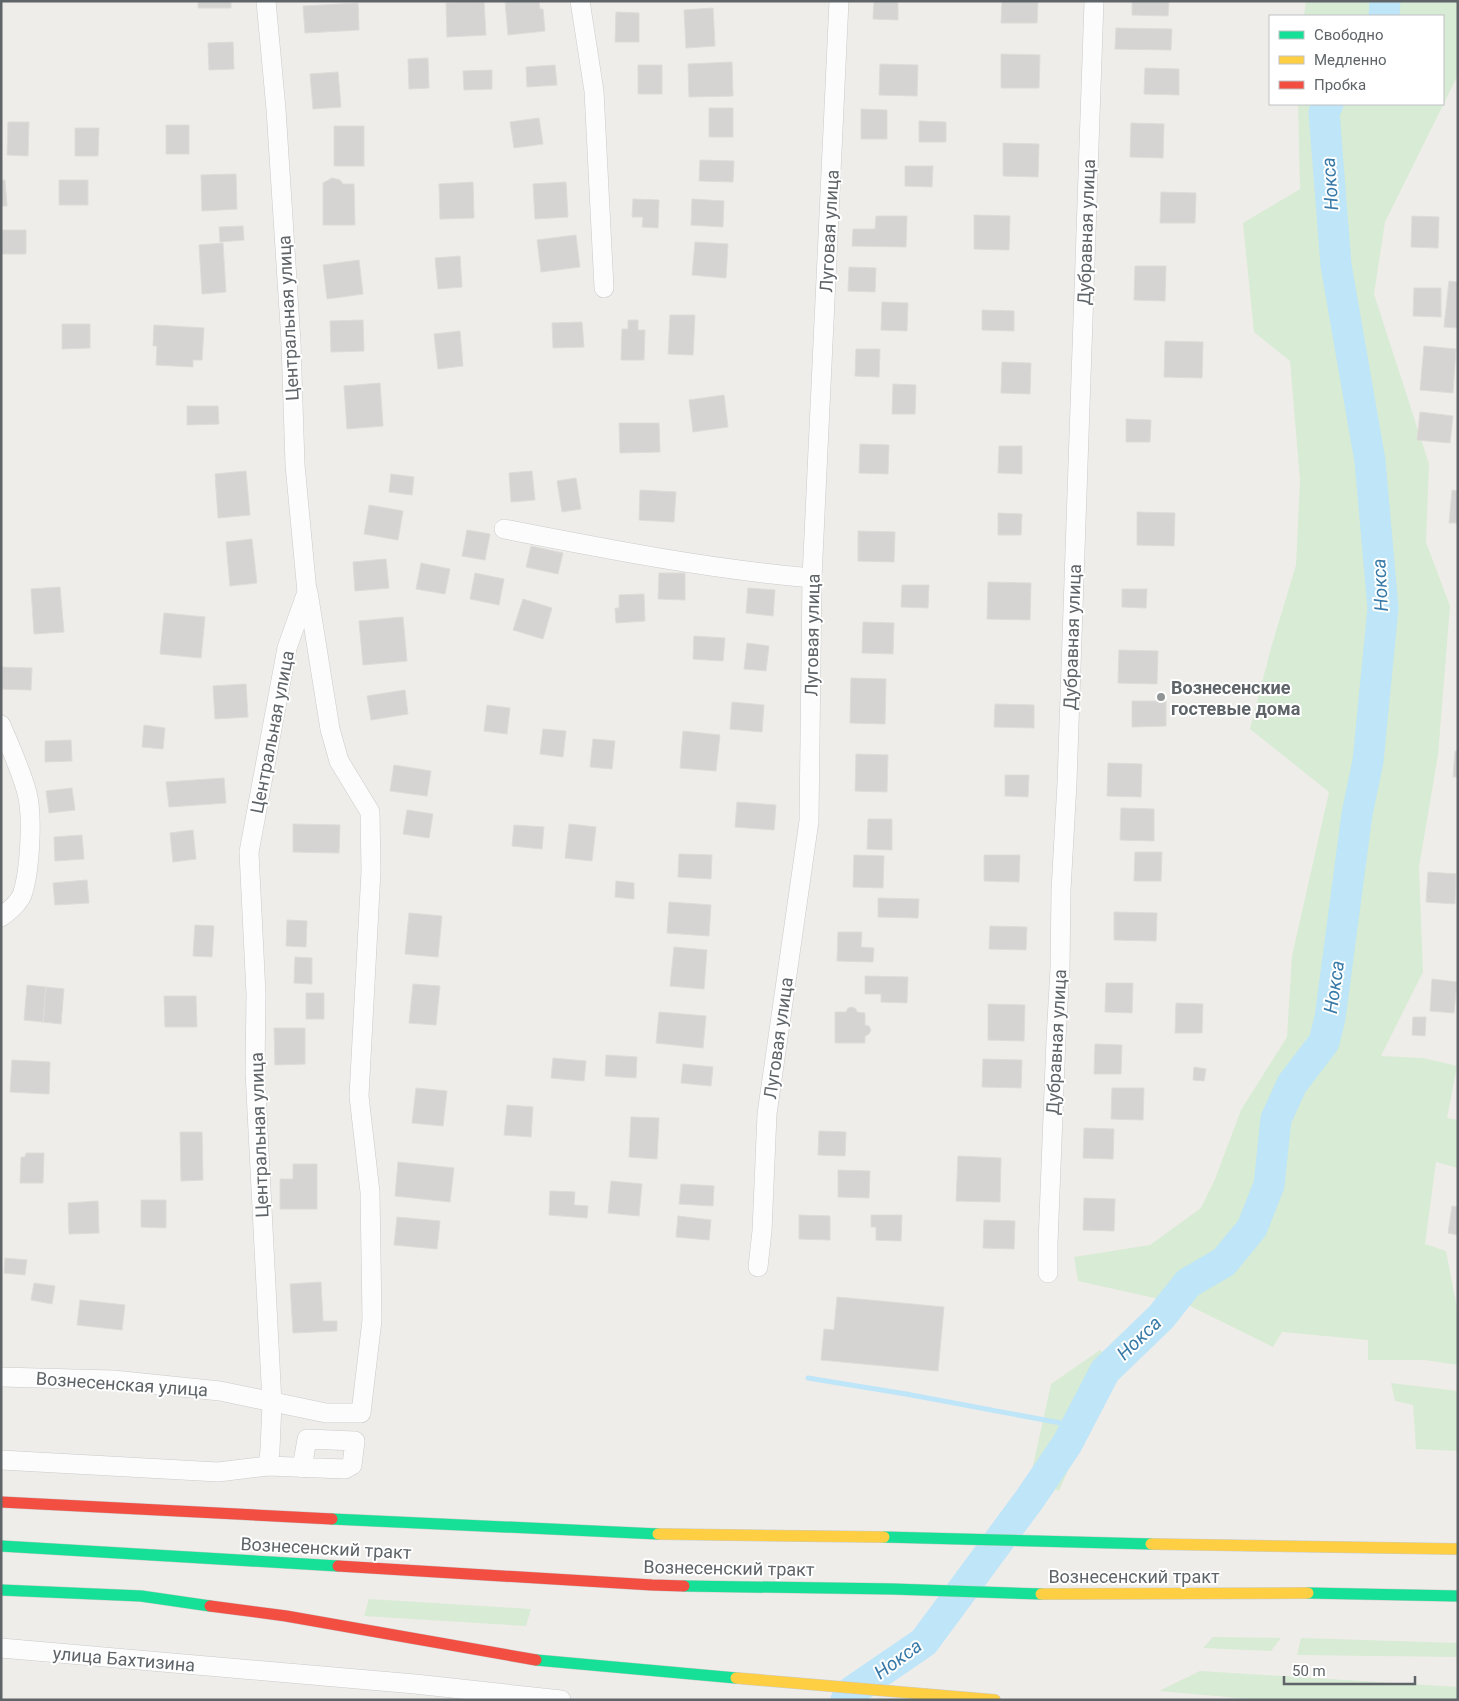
<svg xmlns="http://www.w3.org/2000/svg" width="1459" height="1701" font-family="Roboto,sans-serif">
<rect width="100%" height="100%" fill="#efede9"/>
<!-- green -->
<path fill="#d8ebd4" d="M1306,1H1458V75L1385,222L1374,294L1429,464L1426,542L1450,606L1438,755L1419,867L1423,972L1381,1056L1423,1058L1457,1066L1447,1118L1458,1120V1168L1436,1162L1425,1244L1446,1251L1458,1313V1365L1425,1360H1368V1340L1282,1332L1273,1347L1190,1306L1078,1281L1074,1257L1150,1245L1201,1208L1215,1179L1241,1110L1287,1037L1292,956L1329,792L1250,729L1271,648L1296,565L1300,480L1290,361L1254,332L1243,223L1300,189L1298,104H1443V16H1304Z
M1100,1350L1117,1364L1101,1405L1081,1440L1059,1491L1030,1479L1051,1384Z
M1391,1383L1458,1391V1451L1416,1449L1413,1405L1395,1401Z
M369,1599L531,1609L526,1626L364,1616Z
M1213,1637L1281,1638L1271,1651L1203,1648Z
M1301,1638L1458,1643V1657L1297,1655Z
M1200,1671L1458,1687V1700H1260L1159,1691Z"/>
<g fill="none" stroke-linecap="round" stroke-linejoin="round">
<!-- stream -->
<path stroke="#bee5f8" stroke-width="5" d="M808,1378L906,1394L1077,1426"/>
<!-- river -->
<path stroke="#bee5f8" stroke-width="31" d="M1384,16L1385,1
M846,1700L851,1692L924,1642L1029,1500L1067,1444L1105,1371L1161,1317L1188,1283L1224,1262L1252,1228L1269,1185L1276,1119L1292,1084L1324,1042L1330,1018L1357,814L1368,761L1383,608L1370,461L1336,265L1324,112L1328,104"/>
</g>
<!-- building -->
<path fill="#d5d4d2" stroke="#dedcd8" d="M198,1H231V8H198Z
M505,1H539L540,9H543L545,31L508,35Z
M874,1H898V20L873,19Z
M1002,1H1038L1037,23H1001Z
M1132,1H1169L1168,16L1132,15Z
M484,2L486,35L447,37L446,3Z
M358,3L359,30L305,33L303,6Z
M713,8L715,46L686,48L684,10Z
M616,12L639,13V42H615Z
M1116,28L1172,29L1171,50L1115,49Z
M233,42L234,69L209,70L208,43Z
M1001,54L1040,55L1039,88H1001Z
M428,58L429,88L409,89L408,59Z
M732,62L733,96L689,97L688,64Z
M880,64L918,65L917,96L879,95Z
M555,65L557,85L527,87L526,67Z
M638,65H662V94H638Z
M1145,68L1179,69V95L1144,94Z
M492,70V89L464,90L463,71Z
M338,72L341,107L313,109L310,74Z
M709,108H733V137H709Z
M861,109L887,110V139H861Z
M539,118L543,144L514,148L510,122Z
M919,121L946,122V142H919Z
M8,122H29L28,156L7,155Z
M1131,123L1164,124L1163,158L1130,157Z
M166,125H189V154H166Z
M334,126H364V166H334Z
M75,128H99L98,156H75Z
M1003,143L1039,144L1038,177L1003,176Z
M700,160L734,161L733,182L699,181Z
M905,166H933L932,187L905,186Z
M236,174L237,209L202,211L201,175Z
M332,178L340,180L343,184H354L355,225H323V183Z
M1,180H5L7,206H1Z
M59,180H88V205H59Z
M473,182L474,218L440,219L439,184Z
M566,182L568,217L535,219L533,184Z
M1161,192L1196,193L1195,223H1160Z
M633,199L659,200L658,228L642,227L643,217H632Z
M692,199L724,201L723,227L691,225Z
M974,215L1010,216L1009,250L974,249Z
M876,216H907L906,247L852,246L853,229H875Z
M1412,216L1439,217L1438,248L1411,247Z
M243,226L244,240L220,242L219,227Z
M1,230H26V254H1Z
M576,235L580,267L541,272L537,240Z
M695,242L728,244L726,278L692,275Z
M223,243L226,292L202,294L199,245Z
M460,256L462,287L438,289L435,258Z
M359,260L363,294L327,299L323,265Z
M1135,266H1166L1165,301L1134,300Z
M849,267L876,268L875,292L848,291Z
M1449,281L1458,282V328L1444,327Z
M1414,288H1441V317L1413,316Z
M882,302L908,303L907,331L881,330Z
M982,310L1014,311V331L982,330Z
M670,315H695L693,355L668,354Z
M363,320L364,351L331,352L330,321Z
M628,320H638V330H645L644,360H621L622,329H628Z
M582,322L584,347L553,348L552,323Z
M62,324H90V348L62,349Z
M154,325L204,328L202,360H193V367L156,365L157,346H153Z
M460,331L463,366L438,369L434,334Z
M1165,341L1203,342L1202,378L1164,377Z
M1424,346L1456,349L1453,393L1420,390Z
M856,349H880L879,377L855,376Z
M1002,362L1031,363L1030,394L1001,393Z
M380,383L383,426L347,429L344,386Z
M893,384L916,385L915,414H892Z
M724,395L728,427L693,432L689,400Z
M187,406H218L219,424L187,425Z
M1420,412L1453,416L1450,443L1417,440Z
M1126,419L1151,420L1150,442H1126Z
M619,423H659L660,452L620,453Z
M860,444L889,445L888,474L859,473Z
M999,446H1022V474L998,473Z
M246,471L250,515L218,518L215,474Z
M532,471L535,500L511,502L509,473Z
M391,474L414,477L412,495L389,492Z
M576,478L581,509L562,512L557,481Z
M640,490L676,492L674,522L639,520Z
M1452,490L1458,491V523H1449Z
M369,505L403,511L398,540L364,534Z
M1137,512L1175,513L1174,546L1137,545Z
M998,513L1022,514L1021,535H998Z
M467,530L490,534L485,560L462,556Z
M858,531L895,532L894,562L858,561Z
M252,539L257,583L230,586L226,542Z
M531,546L563,553L558,574L526,567Z
M386,559L389,588L355,591L353,562Z
M421,563L450,569L445,594L416,589Z
M475,573L504,579L499,605L470,599Z
M659,573H685V600L658,599Z
M988,582L1031,583L1030,620L987,619Z
M902,585H929L928,608L901,607Z
M60,587L64,632L34,634L31,589Z
M748,588L775,590L773,616L746,613Z
M1122,589H1147L1146,608L1122,607Z
M644,594L645,621L616,623L615,608H619V595Z
M523,599L552,608L543,639L513,630Z
M164,613L205,617L201,658L160,654Z
M403,617L407,661L363,665L359,621Z
M863,622L894,623L893,654L862,653Z
M694,636L725,638L723,661L693,659Z
M747,643L769,646L766,671L744,669Z
M1119,650L1158,651L1157,684L1118,683Z
M1,667L32,668L31,690L1,689Z
M851,678L886,679L885,724L850,723Z
M246,684L248,717L215,719L213,686Z
M405,690L408,714L371,720L367,696Z
M1132,701H1166V726L1132,727Z
M732,702L764,705L762,732L730,729Z
M995,704L1034,705V728L994,727Z
M487,705L510,708L507,734L484,731Z
M144,725L165,728L163,749L142,747Z
M543,729L566,731L563,757L540,754Z
M683,731L720,735L716,771L680,768Z
M593,739L615,741L612,769L590,767Z
M71,740L72,761L45,762V741Z
M1455,751H1458V777H1453Z
M856,754L888,755L887,792L855,791Z
M1108,763L1142,764L1141,797L1107,796Z
M394,765L431,771L427,796L390,791Z
M1005,775H1029L1028,797L1005,796Z
M224,778L226,803L169,807L166,782Z
M72,788L75,810L49,813L46,791Z
M737,802L776,805L774,830L735,827Z
M1121,808L1154,809V841L1120,840Z
M407,810L433,814L429,838L403,834Z
M868,819H892V850L867,849Z
M293,824L340,825L339,853L293,852Z
M569,824L596,827L592,861L565,858Z
M514,825L544,827L542,849L512,846Z
M193,830L196,859L173,862L170,833Z
M82,835L84,859L55,861L54,837Z
M1135,852H1162L1161,881H1134Z
M679,854L712,855L711,879L678,877Z
M854,855L884,856L883,888L853,887Z
M984,855H1020L1019,882L984,881Z
M1428,872L1456,874L1455,904L1426,902Z
M87,880L89,903L55,905L53,883Z
M616,881L634,883V899L615,897Z
M878,898L919,899L918,918L878,917Z
M669,902L711,905L709,936L667,933Z
M1114,912L1157,913L1156,941L1114,940Z
M409,913L442,916L438,957L405,954Z
M287,920L307,921L306,947L286,946Z
M195,925L214,926L212,957L193,956Z
M990,926L1027,927L1026,950L989,949Z
M838,932H862L861,947L874,948L873,962L837,961Z
M674,947L707,950L704,989L670,986Z
M295,957L312,958V984L294,983Z
M865,976L908,977L907,1003L881,1002V994H865Z
M1432,979L1457,982L1454,1013L1430,1011Z
M1106,983H1133L1132,1013L1105,1012Z
M413,984L440,986L436,1025L409,1023Z
M27,985L46,987L43,1022L24,1020Z
M46,987L64,989L61,1024L43,1022Z
M306,993H324V1019H306Z
M164,996H196L197,1027H165Z
M1176,1003L1203,1004L1202,1033H1175Z
M988,1004L1025,1005L1024,1041L988,1040Z
M852,1007L856,1009L857,1012L865,1013V1025L869,1026L871,1030L869,1034L865,1036V1043H835V1012H846L848,1008Z
M659,1012L706,1016L703,1048L656,1043Z
M1413,1017H1426L1425,1036L1412,1035Z
M274,1028H305V1064L275,1065Z
M1095,1044L1122,1045L1121,1074H1094Z
M606,1055L637,1057L636,1078L605,1076Z
M553,1058L586,1061L584,1081L551,1078Z
M983,1059L1022,1060L1021,1088L982,1087Z
M12,1060L50,1062L49,1094L10,1092Z
M683,1064L713,1067L711,1086L681,1083Z
M1194,1067L1206,1069L1204,1081L1193,1080Z
M416,1088L447,1091L443,1126L412,1123Z
M1112,1088H1144L1143,1120L1111,1119Z
M507,1105L533,1107L531,1137L504,1135Z
M631,1117L659,1118L657,1159L629,1157Z
M1084,1128L1114,1129L1113,1159L1083,1158Z
M819,1131L846,1132L845,1156L818,1155Z
M180,1132H202L203,1180L181,1181Z
M26,1153H44L43,1183H20L21,1157H25Z
M958,1156L1001,1158L1000,1202L956,1201Z
M398,1162L454,1168L450,1202L395,1196Z
M293,1164H317V1209H280V1179H293Z
M838,1170L870,1171L869,1198L838,1197Z
M611,1181L642,1184L639,1216L608,1213Z
M681,1184L714,1186L713,1206L679,1204Z
M550,1191L575,1192L574,1205L588,1206L587,1218L549,1215Z
M1084,1198L1115,1199L1114,1231L1083,1230Z
M141,1200H166V1228L141,1227Z
M98,1201L99,1233L69,1234L68,1203Z
M1452,1206L1458,1207V1235L1448,1233Z
M799,1215L830,1216V1240L799,1239Z
M871,1215H902L901,1241L876,1240V1227H871Z
M678,1216L711,1220L709,1240L676,1237Z
M397,1217L440,1221L437,1249L394,1245Z
M984,1220L1015,1221L1014,1249L983,1248Z
M5,1258L27,1260L25,1275L4,1273Z
M321,1282L323,1321H337V1331L293,1333L290,1284Z
M34,1283L55,1286L52,1304L31,1300Z
M837,1297L944,1307L938,1371L821,1360L824,1329L834,1330Z
M80,1300L125,1305L122,1330L77,1325Z"/>
<g fill="none" stroke-linecap="round" stroke-linejoin="round">
<defs>
<path id="street" d="M266,1L276,109L291,342L295,465L307,592L287,648L249,852L256,994L255,1072L272,1403L270,1450L268,1466
M580,1L594,91L604,288
M504,529C606,549 708,569 812,578
M1,725C10,747 21,770 27,793C33,816 30,872 22,895C18,904 9,911 1,917
M758,1267L762,1231L767,1114L809,821L812,578L839,1
M1048,1273V1243L1056,1039L1060,969L1061,890L1067,783L1094,1
M1,1377L113,1380L220,1391L326,1413H361L372,1320L370,1192L359,1096L371,871L370,812L339,761L330,729L308,592
M1,1460L218,1472L268,1466L345,1469L352,1465L355,1441L307,1439L302,1468
M1,1648L415,1684L561,1700"/>
<path id="fast" d="M332,1519L658,1534
M884,1537L1151,1544
M1,1546L338,1566
M684,1586L893,1589L1041,1594
M1,1590L141,1596L210,1606
M1308,1593L1458,1596
M536,1660L736,1678"/>
<path id="slow" d="M658,1534L884,1537
M1151,1544L1458,1549
M1041,1594L1308,1593
M736,1678L995,1700"/>
<path id="jam" d="M1,1502L332,1519
M338,1566L652,1585L684,1586
M210,1606L286,1616L536,1660"/>
</defs>
<!-- street casing -->
<use href="#street" stroke="#cacaca" stroke-width="20"/>
<!-- fast casing -->
<use href="#fast" stroke="#cbcbcb" stroke-width="12"/>
<!-- slow casing -->
<use href="#slow" stroke="#cbcbcb" stroke-width="12"/>
<!-- jam casing -->
<use href="#jam" stroke="#cbcbcb" stroke-width="12"/>
<!-- street -->
<use href="#street" stroke="#fdfcfc" stroke-width="19"/>
<!-- fast -->
<use href="#fast" stroke="#16e098" stroke-width="11"/>
<!-- slow -->
<use href="#slow" stroke="#ffcf43" stroke-width="11"/>
<!-- jam -->
<use href="#jam" stroke="#f24e42" stroke-width="11"/>
</g>
<!-- markers -->
<circle fill="#919495" stroke="#fff" stroke-width="2" cx="1161" cy="697" r="5"/>
<g text-anchor="middle" dominant-baseline="central" stroke-width="4" stroke-linejoin="round" paint-order="stroke">
<!-- street labels -->
<g font-size="18" fill="#5e6468" stroke="#fff">
<text transform="translate(829 231) rotate(-87)">Луговая улица</text>
<text transform="translate(1086 232) rotate(-88)">Дубравная улица</text>
<text transform="translate(288 318) rotate(-93)">Центральная улица</text>
<text transform="translate(812 635) rotate(-89)">Луговая улица</text>
<text transform="translate(1072 637) rotate(-88)">Дубравная улица</text>
<text transform="translate(272 732) rotate(-79)">Центральная улица</text>
<text transform="translate(778 1038) rotate(-82)">Луговая улица</text>
<text transform="translate(1056 1042) rotate(-87)">Дубравная улица</text>
<text transform="translate(259 1135) rotate(-92)">Центральная улица</text>
<text transform="translate(122 1384) rotate(4)">Вознесенская улица</text>
<text transform="translate(326 1548) rotate(3)">Вознесенский тракт</text>
<text transform="translate(729 1568) rotate(1)">Вознесенский тракт</text>
<text x="1134" y="1576">Вознесенский тракт</text>
<text transform="translate(124 1659) rotate(5)">улица Бахтизина</text>
</g>
<!-- poi labels -->
<g font-size="18" font-weight="bold" fill="#5e6468" stroke="#fff" text-anchor="start">
<text x="1171" y="687">Вознесенские<tspan x="1171" dy="21">гостевые дома</tspan></text>
</g>
<!-- water labels -->
<g font-size="19" font-style="italic" fill="#3779a7" stroke="#fff">
<text transform="translate(1330 184) rotate(-94)">Нокса</text>
<text transform="translate(1380 585) rotate(-93)">Нокса</text>
<text transform="translate(1334 987) rotate(-82)">Нокса</text>
<text transform="translate(1139 1338) rotate(-44)">Нокса</text>
<text transform="translate(898 1659) rotate(-36)">Нокса</text>
</g>
</g>
<!-- border -->
<rect width="1459" height="1701" fill="none" stroke="#5e6468" stroke-width="5"/>
<!-- legend -->
<rect x="1269" y="15" width="175" height="90" fill="#ffffff" stroke="#bfc1c3"/>
<rect x="1279" y="31" width="25" height="8" fill="#16e098" stroke="#bfc1c3"/>
<text x="1314" y="40" font-size="15" fill="#5e6468">Свободно</text>
<rect x="1279" y="56" width="25" height="8" fill="#ffcf43" stroke="#bfc1c3"/>
<text x="1314" y="65" font-size="15" fill="#5e6468">Медленно</text>
<rect x="1279" y="81" width="25" height="8" fill="#f24e42" stroke="#bfc1c3"/>
<text x="1314" y="90" font-size="15" fill="#5e6468">Пробка</text>
<!-- scale -->
<path d="M1284 1676v8h131v-8" fill="none" stroke="#5e6468" stroke-width="2.5"/>
<text x="1292" y="1676" font-size="15" fill="#5e6468" stroke="#ffffff" stroke-width="4" paint-order="stroke">50 m</text>
</svg>
